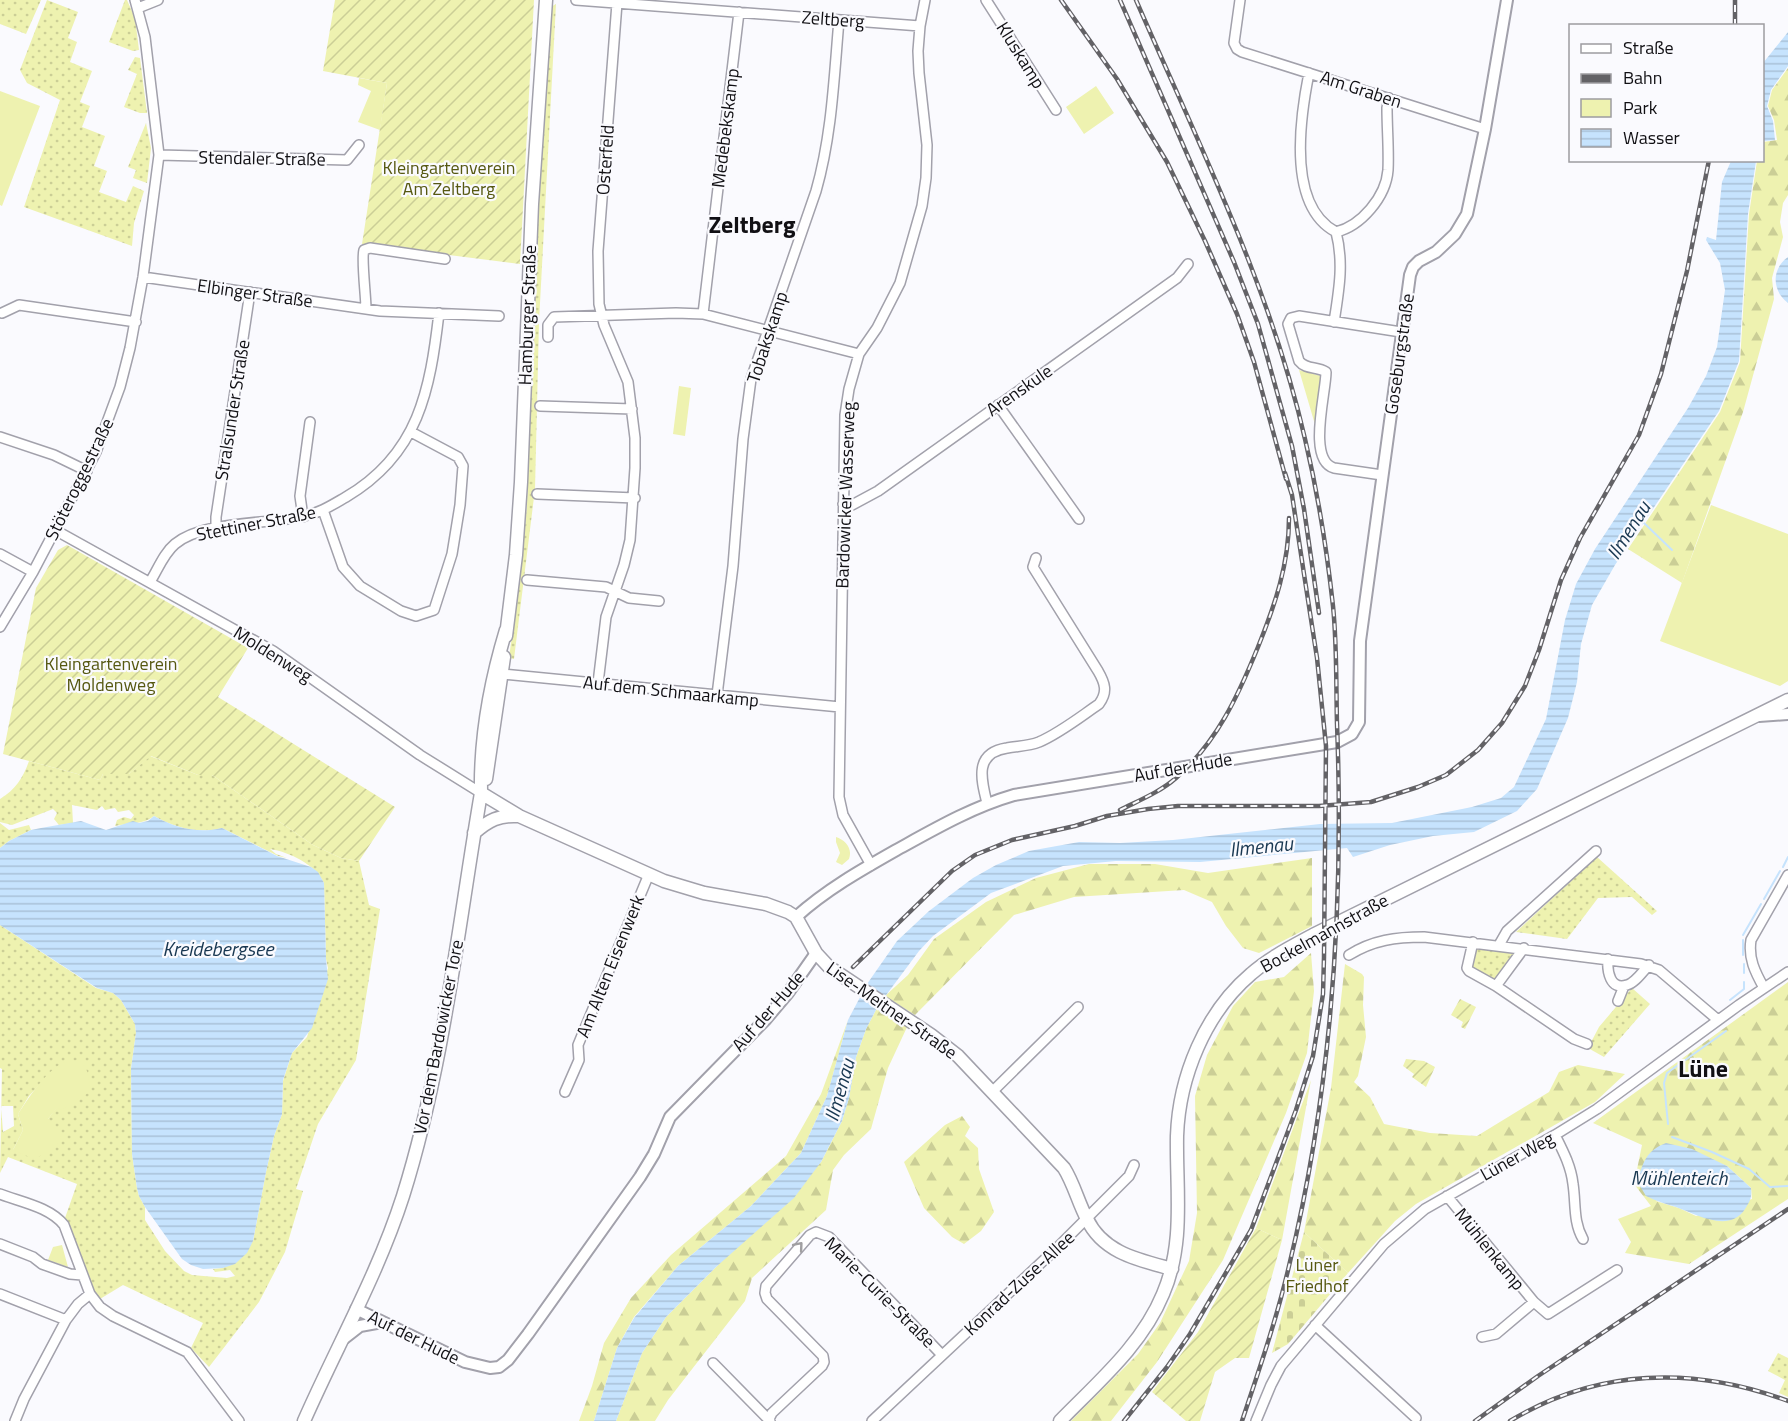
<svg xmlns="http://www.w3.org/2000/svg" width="1788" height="1421" font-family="'Titillium Web',sans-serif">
<defs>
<pattern id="grass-dots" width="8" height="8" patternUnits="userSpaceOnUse" patternTransform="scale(1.5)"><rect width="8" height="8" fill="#eef2b0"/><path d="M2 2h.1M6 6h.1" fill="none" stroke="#cbce96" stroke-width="1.8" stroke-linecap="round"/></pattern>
<pattern id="forest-firs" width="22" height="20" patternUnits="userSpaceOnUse" patternTransform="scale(1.5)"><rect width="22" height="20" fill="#eef2b0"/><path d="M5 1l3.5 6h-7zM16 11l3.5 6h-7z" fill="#cbce96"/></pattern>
<pattern id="cemetery-stones" width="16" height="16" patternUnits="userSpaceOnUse" patternTransform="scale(1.5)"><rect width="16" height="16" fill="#eef2b0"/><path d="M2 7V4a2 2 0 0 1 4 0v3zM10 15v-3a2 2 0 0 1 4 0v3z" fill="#cbce96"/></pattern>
<pattern id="garden-furrows" width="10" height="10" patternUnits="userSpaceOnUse" patternTransform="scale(1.5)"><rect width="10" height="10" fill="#eef2b0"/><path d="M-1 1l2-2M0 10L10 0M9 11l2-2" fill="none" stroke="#cbce96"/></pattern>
<pattern id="water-rules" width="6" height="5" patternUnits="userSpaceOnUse" patternTransform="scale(1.5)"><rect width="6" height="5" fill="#c6e3fd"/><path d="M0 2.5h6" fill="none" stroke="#a9c2d8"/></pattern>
</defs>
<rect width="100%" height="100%" fill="#fafafe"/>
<!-- grass -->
<path fill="url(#grass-dots)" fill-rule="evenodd" d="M0,0H41L26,34L0,24Z
M47,0L78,12L68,38L77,42L70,62L92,71L80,102L90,106L82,127L105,136L94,166L107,171L99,192L126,202L133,186L144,191L134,223L132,246L24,207L60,100L27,83L20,70Z
M125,0H127L135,18L139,50L133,51L109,42Z
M556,4L539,322L535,489L514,659L509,658L521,568L527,505L535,258L551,7Z
M135,57L140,58L147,113H140L124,107L137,74L128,70Z
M146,123L151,148L147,183L133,178L136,170L128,167Z
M150,756L198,775H212L313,845L341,858L359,861L369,905L380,909L356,1060L318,1124L296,1189L303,1191L285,1252L259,1302L209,1367L191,1348L203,1323L123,1285L100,1299L91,1286L65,1218L77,1184L8,1157L0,1173L2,1069L0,1068V925L96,988L113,993L121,1000L135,1024L136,1033L131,1069L132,1154L137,1188L139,1196L145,1207V1220L165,1251L184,1271L192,1275L227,1278L235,1276L230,1270L215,1272L213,1269L223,1268L253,1241L266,1172L274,1136L282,1114L283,1081L292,1053L307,1037L328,968L326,959L324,883C315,864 289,852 270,849L276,854L287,858L278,856L222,828C198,834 176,828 154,816C143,825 128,823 115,826L117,820L124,817L131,819L134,815L129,810L118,812L115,808L105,810L102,806L97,810L72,805L73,823L59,825L54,819L57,813L53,809L12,825L0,822V799C16,789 23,778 29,761L100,780L103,774H129ZM51,1072L57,1107L48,1119L13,1150L23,1130L18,1114L29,1096ZM1,1106H13L14,1126L3,1132Z
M0,823L9,830L29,825L31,830L9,841L0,848Z
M1597,857L1657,911L1652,915L1632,897L1598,898L1567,939L1516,932Z
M1477,949L1516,954L1493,981L1471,970L1473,955Z
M1632,988L1650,1004L1604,1057L1588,1048L1599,1027Z
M1778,1353L1788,1358V1397L1779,1393L1785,1380L1768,1371Z"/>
<!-- forest -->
<path fill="url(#forest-firs)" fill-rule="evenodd" d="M1788,68V195L1783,203L1780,222L1783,237L1772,278L1774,299L1743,412L1682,583L1628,549L1720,412L1740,362L1749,214L1757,161L1762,160L1763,142L1777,140L1774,120L1768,106L1772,90Z
M1312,858V926L1259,953L1243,948L1226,926L1212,902L1184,890L1074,897L1014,915L915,1015L885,996L908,975L934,939L986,902L1036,878L1089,864H1155L1208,873Z
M1311,953L1314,991L1307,1053L1286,1113L1223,1260L1157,1362L1111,1421H1071L1138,1354L1160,1323L1189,1261L1197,1213L1195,1096L1207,1055L1233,1006L1255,982L1284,977Z
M1345,964L1362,974L1364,977L1363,1005L1366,1037L1358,1076L1354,1082L1370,1097L1384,1124L1430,1133L1477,1136L1549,1092L1559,1072L1578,1065L1625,1074L1595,1102L1416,1204L1395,1221L1348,1273L1304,1232L1331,1088Z
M1788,982V1199L1689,1264L1625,1253L1631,1242L1618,1219L1651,1206L1634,1184L1642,1145L1593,1123ZM1712,1161L1727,1166L1751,1188L1752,1199L1696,1216L1679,1208L1656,1201Z
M878,1006L908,1025L888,1068L871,1129L844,1155L833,1170L826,1210L752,1278L745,1301L668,1400L655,1421H616L642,1353L666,1317L821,1162L842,1121L849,1098L856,1057L866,1029Z
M848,1020L827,1096L801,1153L751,1206L678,1266L634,1317L617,1348L594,1421H579L592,1386L604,1343L631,1298L671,1255L786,1156L821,1094Z
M1311,1080L1282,1240L1256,1228Z
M962,1116L970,1127L965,1136L978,1148L979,1169L994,1212L981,1231L964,1244L952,1237L924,1208L904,1162L945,1125Z"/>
<!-- cemetery -->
<path fill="url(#cemetery-stones)" d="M1304,1232L1348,1273L1288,1344L1272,1353Z"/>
<!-- park -->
<path fill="#eef2b0" d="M359,78L387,83L380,130L358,122L371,91L358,85Z
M1096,86L1114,113L1084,134L1066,107Z
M0,91L40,106L2,206L0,205Z
M1299,370L1321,376L1316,428Z
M679,386L691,388L685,436L673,434Z
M1711,505L1788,534V681L1780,686L1660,641Z
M836,837C845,840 853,848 849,859L842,865L836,862L840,853L836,842Z
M81,1060L87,1071L91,1091L62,1110L57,1108L48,1119L61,1137L54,1149L34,1159L13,1150L23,1130L18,1114C28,1099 48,1067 66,1062C71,1061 76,1060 81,1060Z
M62,1245L68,1267L48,1260L53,1247Z"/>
<!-- garden -->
<path fill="url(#garden-furrows)" d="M335,0H534L520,264L362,244L387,83L323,71Z
M67,545L248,648L218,697L395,807L359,861L341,858L313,845L212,775H198L151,756L129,774H103L100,780L3,754L36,588L58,550Z
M1460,999L1476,1007L1465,1029L1461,1027L1463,1022L1451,1015Z
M1406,1059L1424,1061L1435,1067L1426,1087L1412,1077L1414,1074L1403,1066Z
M1256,1228L1282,1240L1249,1358H1235L1215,1372L1200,1421H1186L1152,1392L1198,1332Z"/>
<!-- water -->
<path fill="url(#water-rules)" d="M1788,32V66L1771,90L1767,106L1773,121L1775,140L1763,141V63Z
M1731,161H1756L1748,214L1739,361L1719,411L1615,565L1592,605L1581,644L1577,682L1568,718L1537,789L1517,811L1474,832L1433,836L1390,845L1353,857L1347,848L1200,862L1116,861L1063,866L991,893L933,936L919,951L878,1006L866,1029L856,1057L849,1098L842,1121L821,1162L794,1198L716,1267L666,1317L642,1353L616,1421H594L617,1348L634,1318L678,1266L751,1206L801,1153L827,1096L848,1020L867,984L897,941L929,911L973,878L996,865L1029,851L1079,842L1120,843L1173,840L1320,824L1392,823L1472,807L1501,798L1514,787L1546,719L1565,620L1576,584L1595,549L1688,408L1706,376L1717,347L1725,290L1720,263L1706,240L1707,237L1716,240L1722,182Z
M1788,257V303C1772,291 1771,269 1788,257Z
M154,816C176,828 198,834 222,828L277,856L311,867L318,872L324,883L326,959L328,979L312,1028L292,1053L283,1080L282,1114L274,1136L266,1172L253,1241L247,1253L235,1264L223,1268L203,1269L191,1265L182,1259L145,1207L139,1196L137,1188L132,1154L131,1069L136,1033L135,1024L121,1000L113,993L97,988L0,925V848L9,841L31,830L41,828L81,821L106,830L133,821L139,823L148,821Z
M1666,1143L1692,1149L1727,1166L1751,1188C1752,1198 1750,1201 1745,1209C1729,1234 1696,1214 1676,1207C1666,1204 1656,1201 1646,1196L1637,1181C1644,1161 1646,1151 1666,1143Z"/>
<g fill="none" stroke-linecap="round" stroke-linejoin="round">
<!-- stream -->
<path stroke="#c6e3fd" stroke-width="2" d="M1644,523L1672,550
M1783,867L1788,857
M1764,899L1780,871
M1743,935L1761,904
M1743,955V940
M1744,964V973
M1730,1000L1744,989V982
M1668,1124L1664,1083L1667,1073L1726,1031
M1672,1137L1712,1152L1749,1169L1770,1187L1788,1186"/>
<defs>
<path id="minor" d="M576,0L920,26
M986,0L1056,110
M1240,0L1234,43L1237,49L1242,52L1485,129
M138,8L158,0
M1309,73C1300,118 1287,206 1336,232C1344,263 1339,290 1334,322
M159,155L347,160L359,145
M1336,232C1361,226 1386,197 1388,170C1389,150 1387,129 1387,108L1389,98
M143,277L380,311L499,316
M366,309C366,296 361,257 364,250L370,248L445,259
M2,313L19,305L136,322
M703,314L739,12
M548,337V325L554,317L676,313L703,314L859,354
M998,405L1079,519
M540,406L632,409
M0,437L54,455L87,471
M1382,475L1334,468C1307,460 1326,393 1326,372C1317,366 1306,370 1299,361L1288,324L1291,318L1299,316L1401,332
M537,494L635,498
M843,504L852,505L878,491L1177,278L1188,264
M323,510L343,567L360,586L401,611L416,616L434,610L452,554L460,505L463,466L458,457L411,432
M303,517L300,496L310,422
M216,529V517L250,292
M55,530L273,651L420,755L481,793
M0,554L33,572
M527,580L606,587L629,598L659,601
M150,582C158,569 164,553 175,544C204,520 268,525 304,516C320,513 332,505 346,497C419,454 430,390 439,313
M0,627L33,572L96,452L120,387L130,348L143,277L159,155L145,37L135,0
M502,674L840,707
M598,683L606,617L624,565L630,540L635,468V438L628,382L604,325L599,304L598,251L617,3
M717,695L733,566L743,439L751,379L816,191C832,135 834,77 839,20
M987,803C981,779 974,753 1007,748C1018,746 1029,746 1039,742C1060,733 1080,717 1099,704C1108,692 1105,683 1098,671L1033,567L1036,558
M871,865L843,815L839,797L845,415L849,389L859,354L877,328L900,283L922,206L926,178L927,145L919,73L918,51L920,26L925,0
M1473,942L1467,968L1469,971L1496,986L1574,1039L1587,1044
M1499,945L1507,931L1596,851
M1349,955C1373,940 1396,937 1424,937L1641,964L1659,970L1718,1020
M1608,959C1607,971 1610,991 1627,985C1635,983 1643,971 1649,965
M1496,986L1524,948
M1764,988C1755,972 1748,958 1751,940L1788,875
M1618,1001L1624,986
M565,1092L579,1060L578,1045L649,874
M992,1092L1078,1007
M1555,1135C1563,1151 1571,1166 1573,1184C1576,1203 1573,1222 1583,1239
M0,1194C21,1202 50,1207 64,1225L90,1294L100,1307L113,1316L187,1352L239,1421
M1447,1196L1534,1302L1548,1314L1617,1270
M0,1244L33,1257L42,1264L70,1274L82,1275
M0,1294L66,1320
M1315,1325L1416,1418
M1482,1337L1496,1334L1534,1302
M713,1363L770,1421
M769,1419L772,1413L822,1366L824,1362L823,1356L767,1299L765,1293L766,1286L810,1235L816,1232L829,1237L942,1355
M15,1421L24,1399L66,1320L78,1304L90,1294
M872,1421L1059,1246L1129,1176L1134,1165
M1256,1421L1271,1385L1281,1366L1384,1244L1425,1209L1555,1135L1597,1109L1739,1005L1788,972"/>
<path id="tertiary" d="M1759,716L1788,714
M796,917C827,889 863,869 900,848C938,827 973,807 1014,795L1337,742L1352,734L1359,722L1360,641L1410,275L1413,267L1419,261L1436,252L1455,234L1467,214L1485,129L1507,0
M356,1309L465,1362L490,1368L499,1367L508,1360L528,1334L640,1177L654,1154L670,1117L766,1019L788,993L816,953
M342,1340L360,1326L382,1322"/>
<path id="secondary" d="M506,636L516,555L521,482L532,204L546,0
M486,779L504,657
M481,793L519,816L664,881L704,893L766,904L788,912L796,917L816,953L829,967L931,1035L958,1056L1064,1168C1074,1184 1078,1202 1087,1219C1103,1253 1139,1260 1172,1269
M474,833C489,820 499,815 518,816
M304,1421C337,1346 378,1274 403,1196C444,1065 458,927 481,793C480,738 490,683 506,630
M1060,1421C1098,1382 1142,1345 1163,1294C1185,1243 1176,1190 1177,1136C1179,1077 1205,1013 1251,974C1269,958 1291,947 1313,935L1788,700"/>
</defs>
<!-- minor casing -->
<use href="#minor" stroke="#a2a1ab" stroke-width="12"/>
<!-- tertiary casing -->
<use href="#tertiary" stroke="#a2a1ab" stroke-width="14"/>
<!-- secondary casing -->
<use href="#secondary" stroke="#a2a1ab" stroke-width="15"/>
<!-- minor -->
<use href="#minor" stroke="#fff" stroke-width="9"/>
<!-- tertiary -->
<use href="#tertiary" stroke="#fff" stroke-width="10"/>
<!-- secondary -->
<use href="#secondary" stroke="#fff" stroke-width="12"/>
<defs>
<path id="rail" d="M1061,0L1117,79L1167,162L1205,241L1237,314L1254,362L1286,479
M1120,0L1234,262L1258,324L1292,446L1304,509L1319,613
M1136,0C1198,143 1270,286 1305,439C1318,494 1327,551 1333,606C1337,645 1336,685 1337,724C1344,906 1332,1089 1289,1266C1277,1318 1259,1370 1242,1421
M1735,26V0
M1120,810C1140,800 1160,792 1176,778C1217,742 1238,696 1258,647C1275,605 1289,564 1289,518
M853,967L952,871L975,855L1012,840L1075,826L1107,816L1148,809L1178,806H1319L1371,802L1418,787L1446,775L1478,750L1502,723L1525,686L1539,650L1561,580L1580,538L1639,435L1661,374L1687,271L1709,160
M1124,1421L1167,1367L1190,1334L1251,1230L1296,1110L1313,1056L1323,994L1324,957L1326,746L1317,658L1304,574L1292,495L1285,473
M1475,1421L1538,1376L1788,1209
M1510,1421C1598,1368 1694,1366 1788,1401"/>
</defs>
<!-- rail casing -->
<use href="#rail" stroke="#636266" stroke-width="4.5"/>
<!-- rail -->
<use href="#rail" stroke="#fafafe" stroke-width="2" stroke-dasharray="7" stroke-linecap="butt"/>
</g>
<!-- one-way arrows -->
<defs><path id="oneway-chevron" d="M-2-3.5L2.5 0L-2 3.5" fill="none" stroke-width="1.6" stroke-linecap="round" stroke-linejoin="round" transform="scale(1.5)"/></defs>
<use stroke="#a09fa1" href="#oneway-chevron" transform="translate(799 1246) rotate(-50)"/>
<g text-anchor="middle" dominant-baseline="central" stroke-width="4.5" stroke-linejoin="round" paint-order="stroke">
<!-- street labels -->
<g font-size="18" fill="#111014" stroke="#fafafe">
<text transform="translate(833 19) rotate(4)">Zeltberg</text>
<text transform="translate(1021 55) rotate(58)">Kluskamp</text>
<text transform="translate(1361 89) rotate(18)">Am Graben</text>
<text transform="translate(725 128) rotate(-83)">Medebekskamp</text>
<text transform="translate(262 158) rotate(1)">Stendaler Straße</text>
<text transform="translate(605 160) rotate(-86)">Osterfeld</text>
<text transform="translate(255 293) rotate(8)">Elbinger Straße</text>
<text transform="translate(527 315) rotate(-88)">Hamburger Straße</text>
<text transform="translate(767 337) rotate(-72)">Tobakskamp</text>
<text transform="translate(1399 354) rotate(-82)">Goseburgstraße</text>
<text transform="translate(1019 390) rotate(-35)">Arenskule</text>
<text transform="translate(232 410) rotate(-81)">Stralsunder Straße</text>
<text transform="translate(79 479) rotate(-64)">Stöteroggestraße</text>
<text transform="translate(845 495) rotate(-88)">Bardowicker Wasserweg</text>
<text transform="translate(256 523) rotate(-11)">Stettiner Straße</text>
<text transform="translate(273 654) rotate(32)">Moldenweg</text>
<text transform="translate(671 691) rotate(6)">Auf dem Schmaarkamp</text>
<text transform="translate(1183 767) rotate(-10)">Auf der Hude</text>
<text transform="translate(1324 933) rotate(-29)">Bockelmannstraße</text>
<text transform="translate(610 966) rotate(-68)">Am Alten Eisenwerk</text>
<text transform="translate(892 1010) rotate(35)">Lise-Meitner-Straße</text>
<text transform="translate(768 1011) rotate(-49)">Auf der Hude</text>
<text transform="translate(438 1037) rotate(-79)">Vor dem Bardowicker Tore</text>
<text transform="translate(1517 1156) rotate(-29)">Lüner Weg</text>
<text transform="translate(1490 1249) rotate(51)">Mühlenkamp</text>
<text transform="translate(1019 1283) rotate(-43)">Konrad-Zuse-Allee</text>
<text transform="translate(880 1292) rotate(45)">Marie-Curie-Straße</text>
<text transform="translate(414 1337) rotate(26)">Auf der Hude</text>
</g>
<!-- park labels -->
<g font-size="18" fill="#565811" stroke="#fafafe">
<text x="449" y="167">Kleingartenverein<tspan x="449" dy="21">Am Zeltberg</tspan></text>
<text x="111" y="663">Kleingartenverein<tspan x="111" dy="21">Moldenweg</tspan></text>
<text x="1317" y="1264">Lüner<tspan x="1317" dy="21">Friedhof</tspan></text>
</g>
<!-- water labels -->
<g font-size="20" font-style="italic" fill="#183751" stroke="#fafafe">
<text transform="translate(1628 530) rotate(-58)">Ilmenau</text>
<text transform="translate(1261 846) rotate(-6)">Ilmenau</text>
<text x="218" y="948">Kreidebergsee</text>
<text transform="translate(839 1090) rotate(-74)">Ilmenau</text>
<text x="1679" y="1177">Mühlenteich</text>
</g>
<!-- district labels -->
<g font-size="24" font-weight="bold" fill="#111014" stroke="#fafafe">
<text x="752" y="224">Zeltberg</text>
<text x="1703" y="1068">Lüne</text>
</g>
</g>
<!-- legend -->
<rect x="1569" y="24" width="195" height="138" fill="#fafafe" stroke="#9d9ca0" stroke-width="1.5"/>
<rect x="1581" y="44" width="30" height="9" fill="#ffffff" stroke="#9d9ca0" stroke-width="1.5"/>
<text x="1623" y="54" font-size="18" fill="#111014">Straße</text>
<rect x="1581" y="74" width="30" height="9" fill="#636266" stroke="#9d9ca0" stroke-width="1.5"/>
<text x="1623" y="84" font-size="18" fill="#111014">Bahn</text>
<rect x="1581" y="99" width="30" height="18" fill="#eef2b0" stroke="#9d9ca0" stroke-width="1.5"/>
<text x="1623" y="114" font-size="18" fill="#111014">Park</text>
<rect x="1581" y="129" width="30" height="18" fill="url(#water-rules)" stroke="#9d9ca0" stroke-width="1.5"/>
<text x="1623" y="144" font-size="18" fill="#111014">Wasser</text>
</svg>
